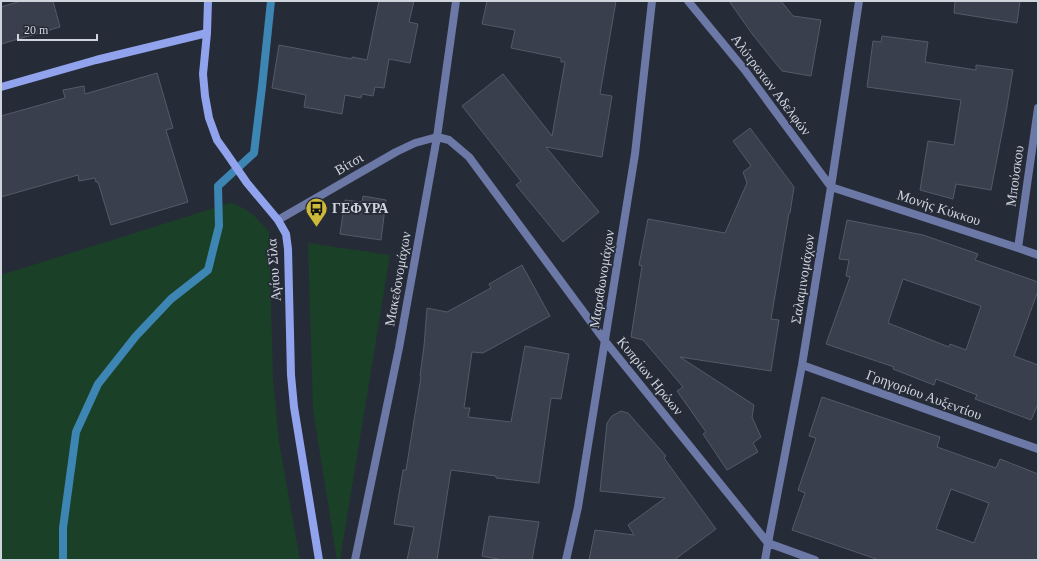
<svg xmlns="http://www.w3.org/2000/svg" width="1039" height="561" font-family="'Times New Roman',serif">
<rect width="100%" height="100%" fill="#262b38"/>
<!-- green -->
<path fill="#1a4027" d="M230,203C248,207 258,219 269,232L273,378L279,442L300,560H1V275Z
M308,243L390,255L340,560H337L313,410Z"/>
<g fill="none" stroke-linecap="round" stroke-linejoin="round">
<!-- stream -->
<path stroke="#3d85b2" stroke-width="8" d="M63,560V528L76,432L98,384L136,336L171,299L208,270L219,226L218,186L254,153L262,87L271,1"/>
</g>
<!-- building -->
<path fill="#393f4c" stroke="#545a69" fill-rule="evenodd" d="M21,1H53L60,27L1,44V7Z
M379,1H414L409,22L418,24L410,63L389,59L384,88L375,87L373,96L362,94L361,98L345,95L342,114L304,107L306,95L272,88L279,45L352,59V57L367,60Z
M487,1H616L600,94L612,96L602,157L546,147L599,212L563,242L516,185L521,181L462,106L503,74L552,136L565,62H561V58L511,48L515,30L482,24Z
M729,1H781L793,16L821,20L811,76L782,71L753,35Z
M955,1H1020L1017,23L954,13Z
M882,36L928,42L925,62L976,70V65L1013,70L1006,112L991,190L956,184L953,199L920,190L928,141L954,145L961,100L867,87L873,41L881,42Z
M157,73L173,128L166,130L188,202L111,225L98,182H96L95,178L79,181L78,175L1,197V116L65,98L63,90L84,86L85,94Z
M750,128L794,187L790,213H789L771,319L779,320L771,371L680,357L754,405L752,417L761,437L753,443L758,452L727,470L703,434L706,432L677,391L683,387L643,340L631,337L642,266L639,265L648,219L725,233L747,183L743,172L751,166L733,141Z
M363,196L386,200L381,240L340,234L345,200L362,202Z
M847,220L923,235L978,254L975,260L1038,282V291L1014,356L1038,365V404L1031,420L975,399L977,395L936,379L934,385L893,369L894,367L826,344L850,277L846,276L849,260L839,259ZM903,279L981,306L966,350L950,344L949,347L888,323Z
M522,265L550,316L483,353L472,352L464,408H470L468,417L511,422L525,346L569,354L561,399L551,398L539,483L496,478V476L451,470L437,560H407L414,527L394,524L403,470H406L421,377L420,376L424,346L427,308L447,312L491,288L489,284Z
M822,397L940,437L937,447L996,468L1000,459L1038,474V560H879L792,530L805,493L798,490L816,438L809,436ZM951,489L989,503L974,543L936,529Z
M621,411L628,413L666,456L664,458L716,529L674,560H589L595,530L634,535L628,525L665,498L600,491L607,423L612,416Z
M489,516L539,522L532,560H503L482,556Z"/>
<g fill="none" stroke-linecap="round" stroke-linejoin="round">
<!-- street -->
<path stroke="#6c78a6" stroke-width="8" d="M688,1L744,69L831,187
M831,187L1018,248L1038,255
M278,220L396,152L415,143L437,137L449,140L469,157L605,341L768,543
M1018,248L1038,108
M802,365L1038,449
M768,543L815,560
M355,560L399,348L437,137L456,1
M566,560L578,507L635,154L652,1
M765,560L768,543L802,365L831,187L859,1"/>
<!-- secondary -->
<path stroke="#90a3ec" stroke-width="8" d="M208,1L207,33L203,74L205,96L209,118L217,140L227,154L247,183L278,220L286,234L288,249L291,375L294,407L319,560
M1,87L96,60L207,33"/>
</g>
<!-- icons -->
<defs>
<symbol id="bus-pin" viewBox="-11 -11 22 30"><path d="M0 17L-7.5 6A9.5 9.5 0 1 1 7.5 6Z" fill="#ccb939" stroke="#262b38"/><path d="M-5-6H5V4H4V6H2V4H-2V6H-4V4H-5ZM-3.5-4V0h7V-4ZM-3.5 1.2v1.5H-2V1.2ZM2 1.2v1.5H3.5V1.2Z" fill="#111"/></symbol>
</defs>
<g fill-rule="evenodd">
<use href="#bus-pin" x="304" y="196" width="25" height="34"/>
</g>
<g text-anchor="middle" dominant-baseline="central" stroke-width="3.5" stroke-linejoin="round" paint-order="stroke">
<!-- street labels -->
<g font-size="14" fill="#d0d4dc" stroke="#262b38">
<text transform="translate(771 85) rotate(53)">Αλύτρωτων Αδελφών</text>
<text transform="translate(349 164) rotate(-30)">Βίτσι</text>
<text transform="translate(1015 176) rotate(-82)">Μπούσκου</text>
<text transform="translate(939 208) rotate(18)">Μονής Κύκκου</text>
<text transform="translate(274 270) rotate(-94)">Αγίου Σίλα</text>
<text transform="translate(398 279) rotate(-80)">Μακεδονομάχων</text>
<text transform="translate(602 279) rotate(-81)">Μαραθωνομάχων</text>
<text transform="translate(803 279) rotate(-81)">Σαλαμινομάχων</text>
<text transform="translate(650 376) rotate(51)">Κυπρίων Ηρώων</text>
<text transform="translate(924 395) rotate(20)">Γρηγορίου Αυξεντίου</text>
</g>
<!-- poi labels -->
<g font-size="14" font-weight="bold" fill="#d0d4dc" stroke="#262b38" text-anchor="start">
<text x="332" y="208">ΓΕΦΥΡΑ</text>
</g>
</g>
<!-- border -->
<rect width="1039" height="561" fill="none" stroke="#d0d4dc" stroke-width="4"/>
<!-- scale -->
<path d="M18 34v6h79v-6" fill="none" stroke="#d0d4dc" stroke-width="2"/>
<text x="24" y="34" font-size="12" fill="#d0d4dc" stroke="#262b38" stroke-width="3" paint-order="stroke">20 m</text>
</svg>
